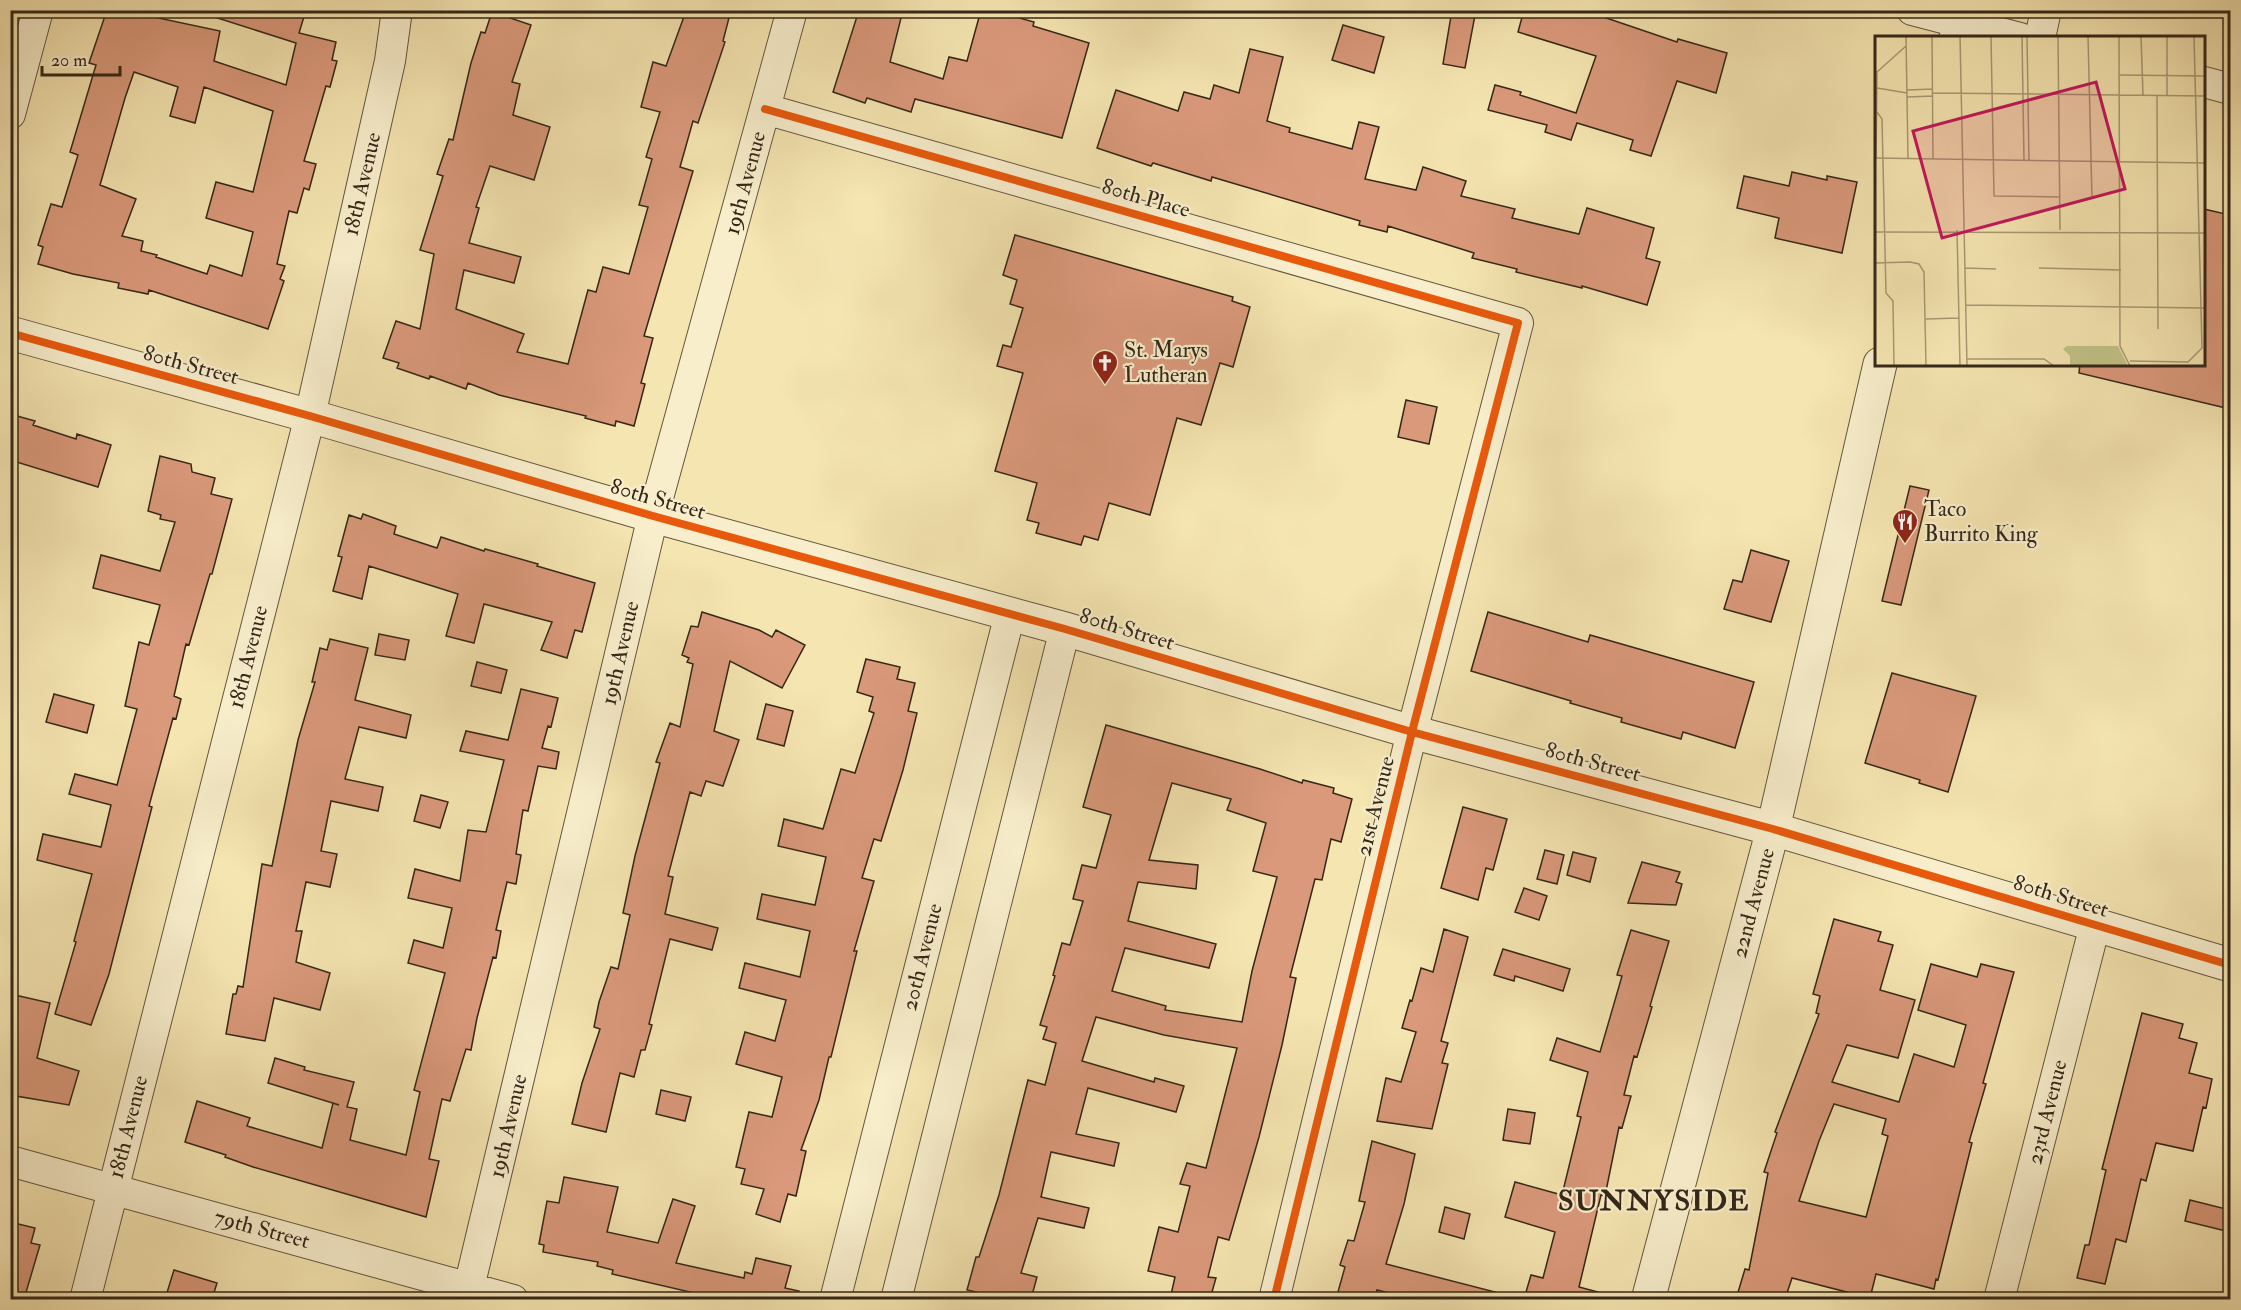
<svg xmlns="http://www.w3.org/2000/svg" width="2241" height="1310" font-family="'IM FELL Double Pica',serif">
<rect width="100%" height="100%" fill="#f5e5b1"/>
<filter id="stains"><feTurbulence type="fractalNoise" baseFrequency=".00333" numOctaves="4"/><feColorMatrix values="0 0 0 0 .2 0 0 0 0 .09 0 0 0 0 .02 0 0 0 .5 -.17"/></filter>
<radialGradient id="worn" r=".72"><stop offset=".6" stop-color="#630" stop-opacity="0"/><stop offset="1" stop-color="#630" stop-opacity=".3"/></radialGradient>
<!-- building -->
<path fill="#da997b" stroke="#342719" stroke-width="1.5" fill-rule="evenodd" d="M107,10H151L149,16L220,31L214,61L286,85L296,43L208,15L209,10H306L299,33L336,42L332,60L337,61L330,87L326,86L304,161L316,164L309,190L304,188L297,213L289,211L277,264L285,266L280,279L284,281L268,329L149,290L148,294L118,288L119,283L73,274L38,264L43,247L38,245L51,204L62,207L78,155L70,152L96,65L89,63ZM134,72L178,87L170,116L195,123L204,87L273,111L253,192L216,182L206,218L253,232L242,276L210,265L207,274L156,257L157,255L141,251L143,241L122,236L136,199L100,185L125,98Z
M731,10L723,41L725,42L698,123L693,121L680,167L693,171L644,336L653,338L641,383L645,384L634,426L616,421L615,426L585,418L586,416L499,395L468,383L466,389L430,376L429,379L397,368L399,363L383,358L396,321L420,329L434,254L420,250L443,176L437,174L449,139L453,140L471,63L481,32L485,33L492,12L531,25L512,82L520,84L513,115L550,127L534,180L490,166L476,207L479,208L469,243L521,257L514,283L464,270L456,309L524,334L517,352L568,364L588,290L596,292L603,267L629,274L648,207L639,205L652,159L646,157L660,112L641,107L653,62L666,66L686,11Z
M859,10H903L890,62L943,79L949,57L967,61L981,10H990L1034,22L1033,26L1089,43L1062,138L915,99L911,112L867,98L865,103L833,92Z
M1452,10H1476L1465,68L1443,64Z
M1524,10H1583L1677,42L1678,39L1727,53L1716,93L1677,81L1651,156L1630,150L1633,140L1577,123L1571,140L1545,132L1547,125L1488,110L1495,85L1521,92L1520,95L1576,113L1596,56L1518,32Z
M1343,25L1384,37L1374,73L1332,60Z
M1250,49L1283,57L1267,121L1290,128L1289,132L1352,149L1359,122L1379,127L1365,179L1416,190L1423,167L1466,181L1461,196L1515,209L1512,218L1579,234L1587,208L1654,228L1646,258L1660,262L1647,305L1582,286V288L1516,272L1517,269L1472,258L1474,253L1388,226L1387,232L1359,225L1360,221L1212,177L1211,181L1153,163L1151,166L1097,148L1116,90L1178,111L1184,92L1210,99L1214,85L1239,93Z
M1792,172L1827,180V176L1857,182L1842,253L1775,238L1779,218L1737,208L1744,176L1789,186Z
M2204,209L2230,215V409L2079,373L2080,364H2204Z
M1015,235L1233,297L1232,301L1250,307L1233,367L1220,363L1201,425L1177,418L1150,515L1109,503L1098,540L1084,536L1081,545L1036,533L1039,523L1027,520L1037,483L995,471L1023,373L997,366L1003,345L1011,347L1023,308L1010,304L1017,280L1003,275Z
M1406,400L1437,407L1429,444L1398,437Z
M10,414L35,421L33,425L76,439L77,434L111,445L98,487L10,460Z
M160,456L191,464L192,472L215,478L211,494L232,499L212,574H210L189,645L186,644L174,696L181,699L176,719L173,718L149,806L152,807L109,974L91,1025L55,1014L76,942L74,941L92,874L37,860L43,834L101,847L111,805L69,794L75,774L117,785L137,709L125,706L139,642L149,645L160,605L93,588L101,555L160,571L175,522L160,519L161,515L148,511Z
M1910,486L1929,490L1901,605L1882,601Z
M363,514L396,526L394,534L437,548L441,537L484,551L485,549L538,564L537,566L595,583L582,632L575,630L567,658L541,650L552,622L484,604L474,643L446,636L458,594L369,566L362,599L333,591L342,557L338,556L349,515L361,519Z
M1751,550L1789,561L1771,622L1724,609L1733,580L1742,582Z
M702,612L759,630L772,637L776,630L805,645L782,688L730,661L714,731L739,740L723,786L706,781L701,796L690,792L668,876L673,877L665,914L718,928L712,950L670,939L649,1024L652,1025L645,1050H641L634,1077L620,1073L606,1132L572,1124L582,1083L600,1029L594,1027L599,1002L611,967L618,969L630,915L623,913L635,856L660,763L656,762L670,723L680,727L693,664L687,662L689,658L682,655L691,626L698,627Z
M1488,612L1588,642L1590,635L1754,682L1735,748L1683,732L1681,739L1621,722L1622,718L1570,703L1571,701L1471,671Z
M379,634L409,640L405,660L375,655Z
M330,639L368,648L355,700L411,715L406,738L359,727L345,779L383,787L378,811L331,801L321,851L337,854L330,887L306,882L296,931H302L296,962L330,973L320,1010L274,998L265,1041L226,1034L233,994H236L238,986L243,987L262,864L272,866L298,740L315,682H312L320,648L327,650Z
M866,659L900,667L897,679L915,683L908,711L917,713L903,770L881,841L874,839L862,878L874,881L854,951H857L831,1057H829L819,1100L801,1150L806,1151L796,1196L788,1194L780,1222L756,1214L764,1189L741,1184L745,1169L736,1167L749,1112L772,1117L782,1077L736,1064L745,1032L775,1041L786,1000L739,988L745,963L800,977L810,931L757,919L762,894L815,905L826,857L778,846L784,819L823,829L841,769L855,773L874,713L869,711L873,697L857,692Z
M477,662L507,670L501,693L471,686Z
M1892,673L1976,696L1948,792L1919,783L1920,780L1865,763Z
M521,689L558,698L551,727L548,726L542,748L559,752L556,769L538,766L528,811L523,810L516,854L521,855L516,884L507,882L496,930L501,931L496,958L493,957L477,1018L471,1050L466,1049L450,1101L442,1099L429,1159L439,1161L426,1217L253,1167L225,1157L226,1155L185,1142L197,1101L250,1118L247,1126L322,1148L333,1103L339,1105L268,1083L275,1058L305,1067L304,1070L354,1082L347,1107L357,1109L350,1140L406,1155L420,1092L414,1090L445,973L408,963L414,940L443,948L452,908L408,898L415,869L460,881L468,830L486,832L504,760L460,751L466,731L508,740Z
M54,694L94,705L87,733L46,722Z
M766,704L793,711L784,746L757,739Z
M1106,725L1260,769L1302,783L1303,780L1334,788L1333,793L1352,799L1341,842L1331,839L1322,880L1315,879L1290,977L1296,978L1282,1045L1259,1137L1229,1240L1218,1237L1208,1277L1216,1278L1210,1299H1170L1175,1277L1148,1271L1159,1227L1178,1232L1190,1186L1180,1184L1187,1163L1206,1168L1237,1048L1164,1035L1096,1017L1082,1061L1154,1082L1155,1078L1184,1086L1176,1112L1088,1088L1076,1134L1119,1143L1114,1166L1051,1152L1041,1197L1089,1208L1084,1228L1038,1218L1021,1273L1037,1277L1031,1299H1019L995,1293L994,1296L967,1290L976,1257H979L999,1195L1028,1080L1045,1085L1056,1043L1043,1039L1047,1027L1040,1025L1055,976L1053,975L1062,943L1070,945L1083,901L1073,899L1082,865L1096,868L1111,815L1083,807ZM1172,783L1231,799L1227,810L1266,823L1253,871L1277,877L1252,971L1242,1022L1165,1010L1166,1006L1112,991L1125,948L1209,968L1216,944L1128,921L1138,882L1196,889L1198,865L1149,860Z
M421,795L448,802L440,828L414,821Z
M1463,807L1507,819L1493,870L1486,868L1478,900L1441,888Z
M1545,850L1564,855L1557,884L1537,879Z
M1573,852L1596,858L1590,882L1567,875Z
M1642,862L1680,872L1676,882L1682,884L1676,905L1628,903Z
M1524,888L1547,896L1539,920L1515,912Z
M1834,919L1881,932L1878,941L1893,945L1880,990L1915,1000L1898,1058L1847,1045L1832,1082L1899,1102L1914,1054L1954,1067L1966,1025L1918,1010L1931,964L1977,977L1981,964L2014,972L1983,1083L1986,1084L1969,1142L1972,1143L1938,1280L1936,1279L1934,1289L1876,1274L1870,1298L1792,1278L1785,1299H1736L1745,1269L1749,1270L1768,1173L1764,1172L1777,1133L1775,1132L1819,1014L1816,1013L1820,996L1813,994ZM1834,1104L1886,1119L1882,1134L1888,1136L1866,1217L1799,1201L1819,1141Z
M1444,929L1468,937L1441,1041L1448,1043L1442,1063L1448,1064L1432,1129L1377,1121L1386,1078L1401,1082L1416,1032L1402,1028L1410,1000L1412,1001L1421,968L1433,972Z
M1631,930L1669,941L1650,1006L1652,1007L1637,1057L1634,1056L1624,1095L1631,1096L1622,1128L1619,1127L1605,1196L1601,1195L1579,1287L1598,1292L1597,1299H1524L1531,1275L1543,1278L1555,1232L1505,1217L1515,1182L1562,1195L1581,1117L1577,1116L1588,1072L1550,1060L1557,1038L1600,1052L1622,976L1617,975Z
M1503,949L1570,969L1563,991L1515,976L1514,981L1494,975Z
M15,995L50,1003L37,1058L79,1071L69,1105L10,1095V1015Z
M2142,1013L2183,1024L2179,1038L2197,1043L2189,1073L2212,1079L2206,1108L2203,1107L2193,1151L2156,1143L2146,1181L2141,1179L2126,1242L2116,1239L2105,1284L2077,1278L2085,1245H2089L2106,1170L2102,1169Z
M661,1090L691,1097L685,1121L656,1114Z
M1508,1109L1535,1113L1530,1144L1503,1140Z
M1372,1141L1415,1154L1404,1204L1386,1264L1495,1292L1494,1299H1413L1377,1290L1374,1299H1336L1345,1267L1340,1265L1348,1240L1354,1241L1365,1202L1359,1201Z
M564,1177L618,1187L607,1232L658,1243L673,1199L695,1206L676,1263L744,1278L745,1272L752,1274L756,1258L791,1266L785,1288L799,1291L798,1299H720L612,1274L613,1270L597,1266L598,1262L543,1252L544,1245L539,1244L547,1201L559,1203Z
M2190,1200L2230,1210V1232L2185,1221Z
M1445,1207L1470,1214L1464,1239L1439,1232Z
M10,1222L35,1228L31,1243L40,1245L24,1299H10Z
M174,1270L217,1283L212,1299H165Z"/>
<g fill="none" stroke-linecap="round" stroke-linejoin="round">
<defs>
<path id="minor" d="M1912,10L2020,38
M2040,38L2046,10
M2204,82L2230,89
M765,109L1518,323L1412,732L1274,1300
M10,114L38,10
M10,1161L513,1300
M85,1300L310,416L390,61L397,10
M466,1300L653,516L792,10
M835,1300L1010,614
M896,1300L1065,629
M1999,1300L2095,925"/>
<path id="tertiary" d="M1956,38L1962,10
M10,333L310,416L653,516L1065,629L1412,732L1773,829L2230,965
M1648,1300L1773,829L1880,364"/>
</defs>
<!-- minor casing -->
<use href="#minor" stroke="#64563f" stroke-width="32"/>
<!-- tertiary casing -->
<use href="#tertiary" stroke="#64563f" stroke-width="35"/>
<!-- minor -->
<use href="#minor" stroke="#f8eecc" stroke-width="30"/>
<!-- tertiary -->
<use href="#tertiary" stroke="#f8eecc" stroke-width="33"/>
<defs>
<path id="cycleway" d="M765,109L1518,323L1412,732L1274,1300
M10,333L310,416L653,516L1065,629L1412,732L1773,829L2230,965"/>
</defs>
<!-- cycleway casing -->
<use href="#cycleway" stroke="#f8eecc" stroke-width="11"/>
<!-- cycleway -->
<use href="#cycleway" stroke="#e8590c" stroke-width="8"/>
</g>
<!-- icons -->
<defs>
<symbol id="church-pin" viewBox="-11 -11 22 30"><path d="M0 17L-7.5 6A9.5 9.5 0 1 1 7.5 6Z" fill="#8f2418" stroke="#f8eecc"/><path d="M-1.2-6h2.4v3.5h3.3v2.4h-3.3V6h-2.4V-.1h-3.3v-2.4h3.3Z" fill="#fff"/></symbol>
<symbol id="restaurant-pin" viewBox="-11 -11 22 30"><path d="M0 17L-7.5 6A9.5 9.5 0 1 1 7.5 6Z" fill="#8f2418" stroke="#f8eecc"/><path d="M-5-6h1v4h1v-4h1v4h1v-4h1v5L-1.5 .5V6h-2V.5L-5-1ZM5-6V6H3V1.5H1.5Q1.5-4 5-6Z" fill="#fff"/></symbol>
</defs>
<g fill-rule="evenodd">
<use href="#church-pin" x="1090" y="348" width="30" height="40"/>
<use href="#restaurant-pin" x="1890" y="507" width="30" height="40"/>
</g>
<g text-anchor="middle" dominant-baseline="central" stroke-width="4.5" stroke-linejoin="round" paint-order="stroke">
<!-- street labels -->
<g font-size="22" fill="#342719" stroke="#f8eecc">
<text transform="translate(745 183) rotate(-75)">19th Avenue</text>
<text transform="translate(362 184) rotate(-77)">18th Avenue</text>
<text transform="translate(1146 198) rotate(16)">80th Place</text>
<text transform="translate(191 365) rotate(15)">80th Street</text>
<text transform="translate(658 499) rotate(16)">80th Street</text>
<text transform="translate(1127 629) rotate(17)">80th Street</text>
<text transform="translate(620 653) rotate(-77)">19th Avenue</text>
<text transform="translate(248 657) rotate(-76)">18th Avenue</text>
<text transform="translate(1593 762) rotate(15)">80th Street</text>
<text transform="translate(1375 806) rotate(-76)">21st Avenue</text>
<text transform="translate(2061 896) rotate(17)">80th Street</text>
<text transform="translate(1753 903) rotate(-75)">22nd Avenue</text>
<text transform="translate(922 957) rotate(-76)">20th Avenue</text>
<text transform="translate(2047 1112) rotate(-76)">23rd Avenue</text>
<text transform="translate(508 1126) rotate(-77)">19th Avenue</text>
<text transform="translate(128 1127) rotate(-76)">18th Avenue</text>
<text transform="translate(262 1229) rotate(15)">79th Street</text>
</g>
<!-- poi labels -->
<g font-size="22" fill="#342719" stroke="#f8eecc" text-anchor="start">
<text x="1124" y="350">St. Marys<tspan x="1124" dy="25">Lutheran</tspan></text>
<text x="1924" y="509">Taco<tspan x="1924" dy="25">Burrito King</tspan></text>
</g>
<!-- district labels -->
<g font-size="28" font-weight="bold" letter-spacing="1.5" fill="#342719" stroke="#f8eecc">
<text x="1654" y="1201">SUNNYSIDE</text>
</g>
</g>
<!-- overview -->
<g transform="translate(1875 36)">
<rect width="330" height="330" fill="#f5e5b1"/>
<path d="M192,310H243L253,330H195V320L188,313Z" fill="#c2c387"/>
<path fill="none" stroke="#a89974" stroke-width="1.5" d="M31,0L33,123M57,0L58,123M85,0L92,330M116,0L119,160L185,161M147,0L149,125M152,0L154,125M183,0L185,194M213,0L217,162M244,0L245,310L255,330M266,0L268,59M292,0V59M2,36L31,10M245,39L330,40M2,52L32,57M32,54L58,53M58,57L330,60M282,59L283,293M32,61L58,60M2,76L7,83L11,257L18,265L19,330M0,122L330,127M1,122L2,35M82,194L85,330M0,196L330,197M0,227L35,226L44,228L49,236L51,330M90,232L121,233M164,232L246,234M91,269L330,272M50,283L84,282M92,323H169L179,330M255,325L313,326L327,312L319,0"/>
<path fill="#c2185b" fill-opacity="0.15" stroke="#c2185b" stroke-width="3" d="M221,46L250,153L67,202L38,95Z"/>
<rect width="330" height="330" fill="none" stroke="#342719" stroke-width="3"/>
</g>
<!-- margin -->
<rect width="2241" height="1310" fill="none" stroke="#f5e5b1" stroke-width="36"/>
<rect x="12" y="12" width="2217" height="1286" fill="none" stroke="#342719" stroke-width="3"/>
<rect x="18" y="18" width="2205" height="1274" fill="none" stroke="#342719" stroke-width="1.5"/>
<!-- scale -->
<path d="M42 66v9h78v-9" fill="none" stroke="#342719" stroke-width="3"/>
<text x="51" y="66" font-size="18" fill="#342719" stroke="#f8eecc" stroke-width="4.5" paint-order="stroke">20 m</text>
<rect width="100%" height="100%" filter="url(#stains)"/>
<rect width="100%" height="100%" fill="url(#worn)"/>
</svg>
